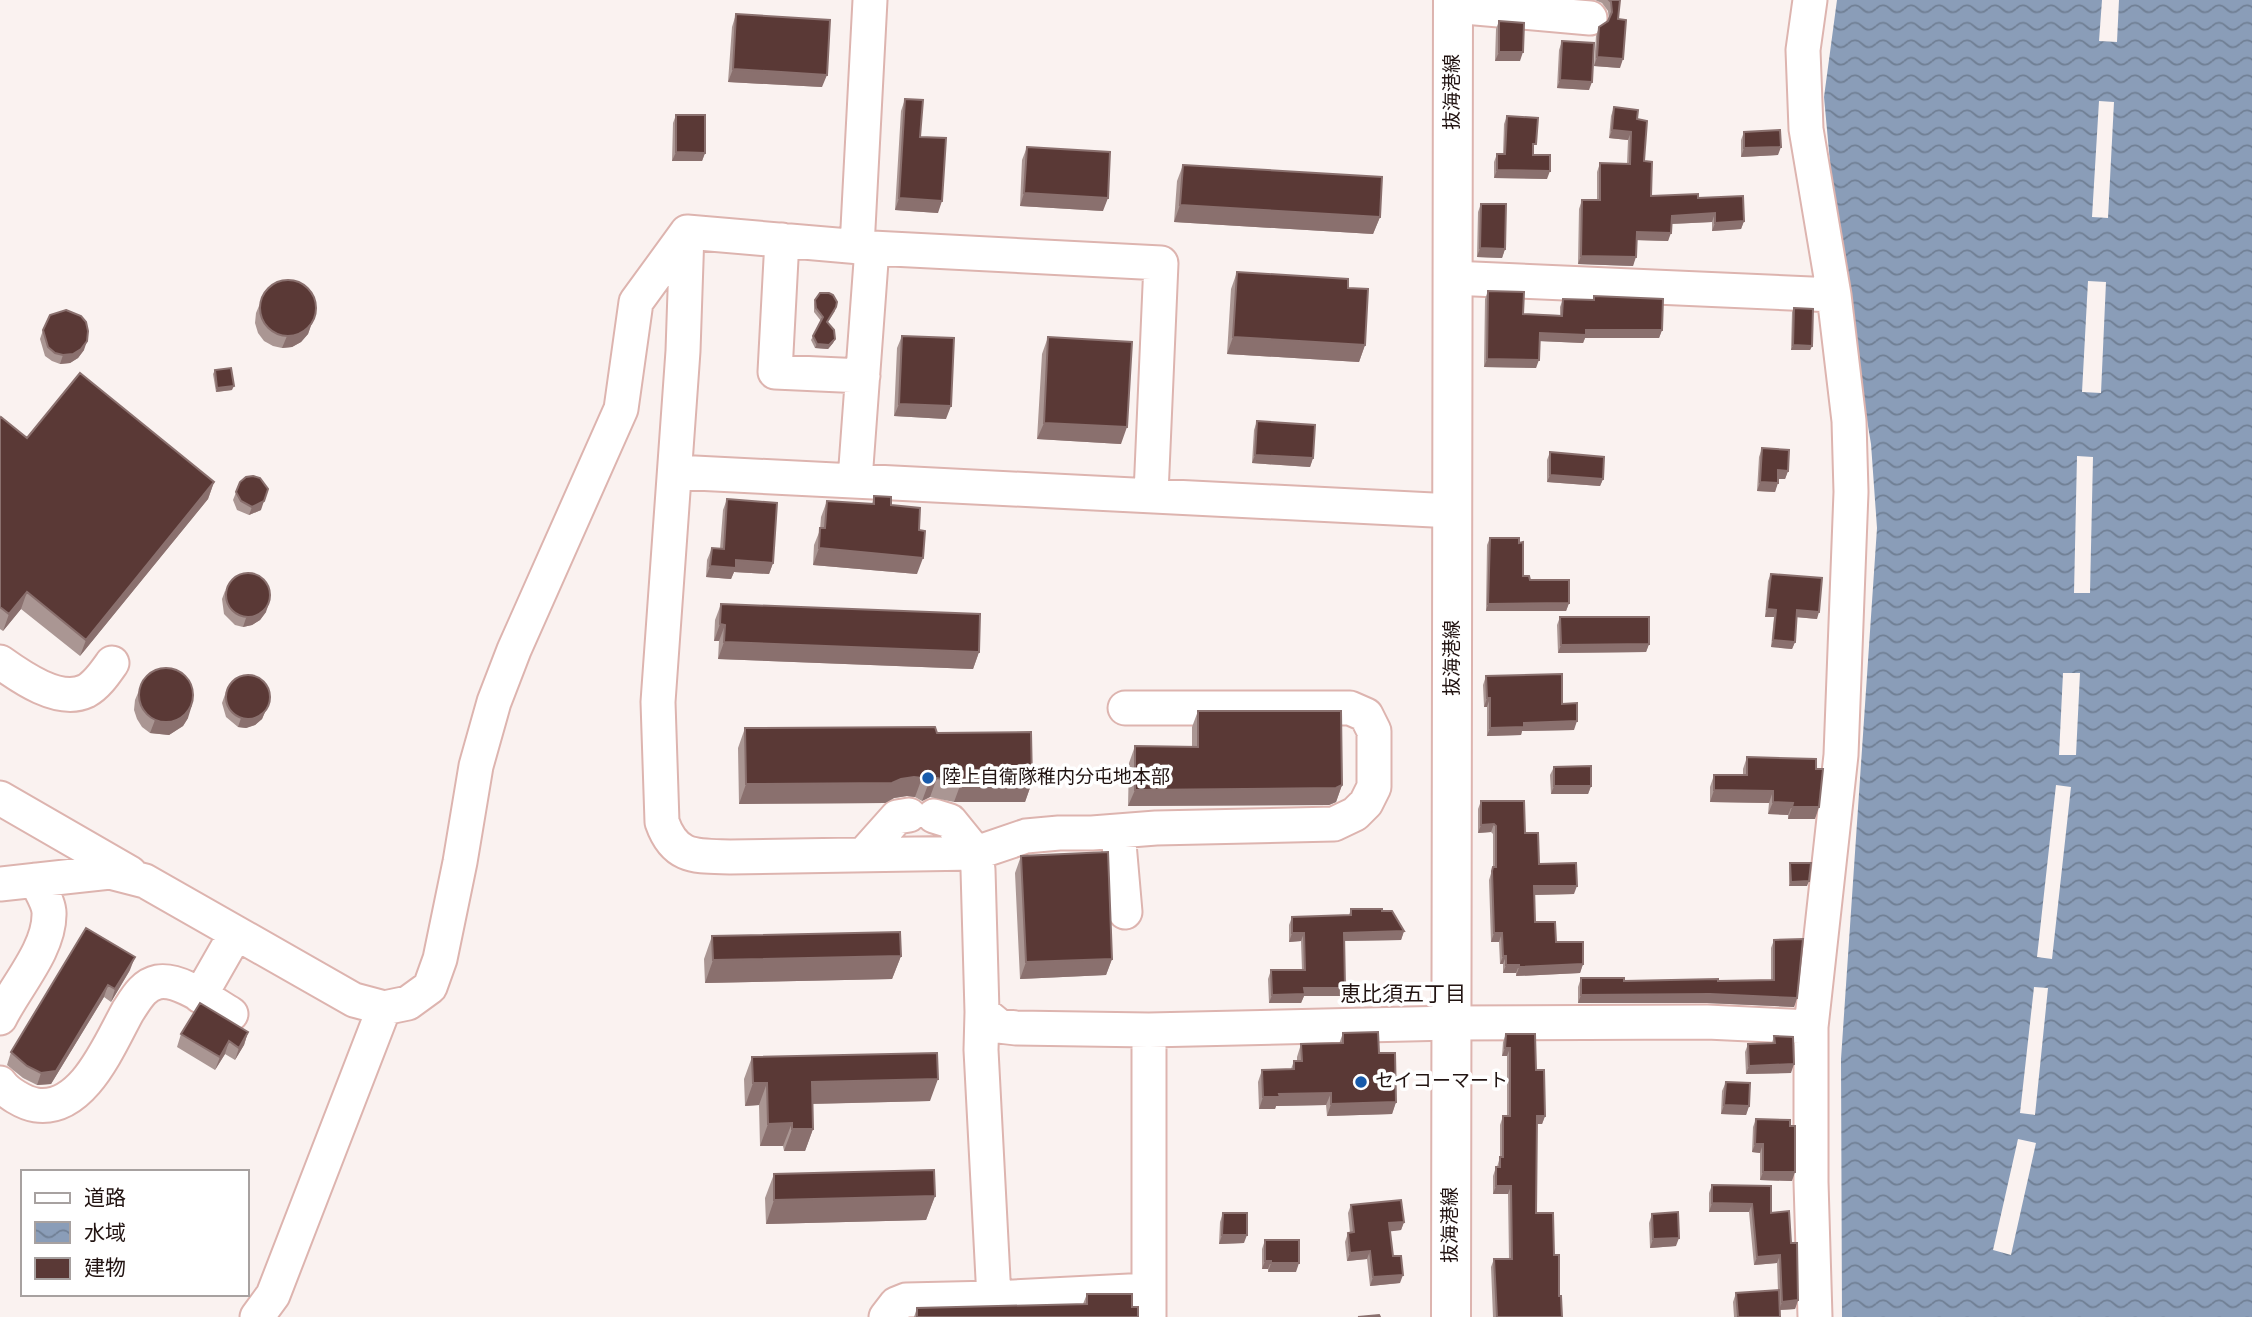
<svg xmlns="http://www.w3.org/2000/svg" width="2252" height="1317" font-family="Overpass,'Noto Sans JP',sans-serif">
<defs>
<pattern id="water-waves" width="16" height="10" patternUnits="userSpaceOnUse" patternTransform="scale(1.75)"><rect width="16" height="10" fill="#8a9db8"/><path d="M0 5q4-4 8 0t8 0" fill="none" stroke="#707f94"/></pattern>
</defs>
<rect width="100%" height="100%" fill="#faf2f0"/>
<!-- water -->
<path fill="url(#water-waves)" d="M1837,0H2252V1317H1842L1841,1059L1877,528L1871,444L1837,239L1824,97Z"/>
<!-- pier -->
<path fill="#faf2f0" d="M2102,0H2119L2117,42L2099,41Z
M2099,101L2114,102L2108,218L2092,217Z
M2088,281L2106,282L2101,393L2082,392Z
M2077,456L2093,457L2090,593H2074Z
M2063,673H2080L2076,755H2059Z
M2056,785L2071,787L2052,959L2037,957Z
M2034,987L2048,988L2035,1115L2020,1113Z
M2018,1139L2036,1143L2011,1255L1993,1250Z"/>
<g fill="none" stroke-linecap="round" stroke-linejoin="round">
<defs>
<path id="minor" d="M1810,0L1803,50L1806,129L1834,295L1849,421L1851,492L1841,755L1811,1027V1182L1815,1317
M1453,6L1590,18
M687,232L683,351L658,702L662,822C675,859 696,856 730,857L976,853L978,870L982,1012L999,1026L1016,1028L1149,1030L1451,1023L1707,1022L1811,1027
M687,232L872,248L1161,263L1151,494
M782,240L775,372L863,376
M857,247L870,0
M1451,278L1834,295
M675,472L1453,511
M855,480L872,248
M0,662C21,677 59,704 86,691C97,685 105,673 112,663
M0,798L130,873
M934,816L950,821L976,853L1026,836L1059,833H1092L1156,828L1334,824L1355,814L1366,803L1374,787V731L1366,715L1350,708H1125
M1118,832L1125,912
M864,854L897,817L909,815
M0,884L110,872L145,881L354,1000L384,1008L408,1003L430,987L440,959L460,862L476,766L494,702L514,650L621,409L636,302L687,232
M200,996L236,933
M982,1012L981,1050L994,1298L1149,1290
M0,1018C15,987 49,950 49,915C50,904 40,890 36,880
M1149,1030V1317
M0,1083C7,1093 24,1103 36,1105C83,1112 109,1045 128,1011C136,999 143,985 158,982C180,978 212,1003 231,1014
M257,1317L273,1295L384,1008
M886,1317L896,1304L906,1300L994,1298"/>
<path id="major" d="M1451,1317L1453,0"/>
</defs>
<!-- minor casing -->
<use href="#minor" stroke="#ddb4af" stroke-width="37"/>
<!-- major casing -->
<use href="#major" stroke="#ddb4af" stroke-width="42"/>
<!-- minor -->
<use href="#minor" stroke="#fff" stroke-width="33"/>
<!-- major -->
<use href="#major" stroke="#fff" stroke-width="38"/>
</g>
<!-- wall -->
<path fill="#aa9693" d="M1595,0H1620L1618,19L1620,68L1594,66L1596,36L1599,27L1609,20L1608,11L1602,3Z
M736,14L822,87L728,82L732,27Z
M1499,21L1520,61H1495L1496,29Z
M1562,41L1589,90L1557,88L1559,50Z
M905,99L920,137L938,213L895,210L901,111Z
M1614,107L1637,119L1644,161L1651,196L1698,198L1744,221L1741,229L1712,231V222L1672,224L1668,241L1637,240L1633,266L1578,264L1579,209L1582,200H1597V172L1600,163L1627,164L1628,140L1609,138L1611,116Z
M676,115L705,153L702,161H672L673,123Z
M1507,116L1533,152V155L1547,179L1494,178V162L1497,154H1503L1504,124Z
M1744,132L1778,155L1741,157V140Z
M1027,147L1103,211L1020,206L1022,160Z
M1183,165L1380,217L1373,234L1174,222L1177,181Z
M1481,204L1505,249L1502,258L1477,257L1478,212Z
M1237,272L1348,288L1365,345L1359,362L1227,354L1231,289Z
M1488,291L1523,314L1560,315V307L1563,299L1593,300L1594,296L1662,330L1659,338H1585L1583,343L1540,341L1536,368L1484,367L1485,299Z
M815,300L835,311L827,323L835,339L833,343L828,349L815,348L811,340L821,321L814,312V304Z
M261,301L316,312L308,334L301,342L292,347L282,348L273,346L264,341L258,333L255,323L256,313Z
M1794,308L1812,346L1810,350H1791L1792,312Z
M43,330L84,350L78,358L70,363L60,364L52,361L45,356L40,339Z
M902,336L946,419L894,416L897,348Z
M1048,337L1121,444L1037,439L1042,354Z
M215,370L232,390L216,392L213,374Z
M0,419L27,438L214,482L208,499L80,656L21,609L3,631L0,629Z
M1257,421L1313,458L1310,467L1252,463L1254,430Z
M1762,448L1788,471L1785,479H1778L1775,492L1757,491L1759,457Z
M1550,452L1603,479L1600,486L1547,482V460Z
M240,482L261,510L249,515L237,510L233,500Z
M874,496L891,505L917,574L813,565L814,545L820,530L821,517L827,501L872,504Z
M727,499L773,563L769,574L734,572L731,579L706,577L707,560L712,548L720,549L723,510Z
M1490,538L1523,576L1569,603L1566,611H1486L1487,545Z
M1771,574L1817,619L1797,617L1795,642L1792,649L1771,647L1774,617H1765L1768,581Z
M225,591L266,612L260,620L252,625L243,627L235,625L224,614L222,599Z
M721,604L979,652L973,669L718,659L719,641H714L715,620Z
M1560,617L1649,644L1646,652L1558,653L1557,625Z
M1486,676L1562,704L1574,730L1522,731L1521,735L1487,736V707H1484L1483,685Z
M228,686L266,710L262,719L255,725L246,728L238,727L226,717L222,703Z
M140,688L188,718L183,726L169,735L150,733L142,727L137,719L134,710L135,700Z
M1198,711L1342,785L1336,802L1329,805L1128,806L1129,763L1135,746L1192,747V727Z
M745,728L937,733L1032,782L1025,802H954L930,797L922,801L915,797L907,796L894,798L885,803L739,804L738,748Z
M1747,757L1815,819H1788V815L1768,814L1769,803L1710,802V787L1714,775H1743V769Z
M1554,767L1591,786L1588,794H1551L1550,775Z
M1481,801L1525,833L1539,864L1574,894L1534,895L1535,922L1556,942L1583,964L1580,973L1516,976V973H1503V964H1500L1499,942H1491L1489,880L1493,867V834L1491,832L1478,833V809Z
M1021,856L1112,959L1106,975L1020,979L1015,873Z
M1790,863L1807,886H1789V868Z
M1351,909L1382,911L1404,931L1401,940L1344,941L1342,996H1304L1301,1003H1269L1268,979L1271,970H1302L1301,941L1289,942V925L1292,917L1349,915Z
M712,936L901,956L892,979L705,983L704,959Z
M1774,940L1797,998L1794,1007L1707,1003H1578V987L1581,978L1624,981L1771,980V948Z
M130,970L111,1002L104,997L51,1084L37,1085L23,1078L7,1065L11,1052Z
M248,1032L244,1045L235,1060L225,1054L215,1070L177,1047L181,1034Z
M1343,1033L1379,1053L1396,1102L1392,1114L1327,1116L1326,1105L1276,1106L1275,1109H1259L1258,1082L1262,1070L1291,1069L1294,1061H1297V1057L1301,1044H1339Z
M1506,1034L1536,1070L1545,1116L1542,1124H1537L1536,1213L1554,1255L1562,1317H1493L1491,1267L1494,1259H1509L1508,1194H1493V1176L1496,1167H1497L1500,1157V1125L1503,1116H1507V1056H1502L1503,1042Z
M1774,1036L1791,1073L1746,1074L1745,1052L1748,1044L1772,1043Z
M752,1057L930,1101L813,1104V1129L805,1151H784L783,1146H760L759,1105L745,1106L744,1079Z
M1726,1082L1749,1106L1746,1115L1721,1114L1722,1091Z
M1756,1119L1792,1181L1760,1180V1153L1752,1152L1753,1127Z
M774,1174L935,1196L926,1220L766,1224L765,1198Z
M1712,1185L1771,1213L1791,1243L1798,1300L1795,1309L1780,1310V1317H1734L1733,1302L1736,1293L1778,1290L1777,1263L1754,1265L1749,1212H1709V1193Z
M1351,1205L1404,1222L1401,1230L1390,1231L1393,1256L1400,1283L1370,1286L1367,1259L1347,1261L1345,1242L1348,1233H1350L1348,1213Z
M1223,1213L1244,1243L1219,1244L1220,1222Z
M1652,1214L1676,1246L1650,1248L1649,1223Z
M1265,1240L1296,1272H1268V1269H1262V1249Z
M1087,1294L1132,1307L1138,1317H914L917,1308L1083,1304Z"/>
<!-- shaded-wall -->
<path fill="#8a706e" d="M1499,52H1523L1520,61H1495Z
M1597,57L1623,59L1620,68L1594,66Z
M733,69L827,75L822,87L728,82Z
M1560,80L1592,82L1589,90L1557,88Z
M1612,130L1631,132L1628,140L1609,138Z
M1781,147L1778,155L1741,157L1744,148Z
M676,152L705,153L702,161H672Z
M1497,170L1550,171L1547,179L1494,178Z
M1024,193L1108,198L1103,211L1020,206Z
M899,198L942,201L938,213L895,210Z
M1180,205L1380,217L1373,234L1174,222Z
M1715,213L1712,222L1669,224L1672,216Z
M1744,221L1741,229L1712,231L1715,223Z
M1637,232L1671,233L1668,241L1634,240Z
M1480,248L1505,249L1502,258L1477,257Z
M1581,256L1636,257L1633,266L1578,264Z
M312,322L308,334L301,342L292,347L282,348L287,336Z
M1586,330H1662L1659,338H1585L1583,343L1538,341L1540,333Z
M1233,337L1365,345L1359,362L1227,354Z
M835,339L833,343L828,349L815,348L817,344Z
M87,341L84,350L78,358L70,363L60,364L63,355Z
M1793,345L1812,346L1810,350H1791Z
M1487,359L1539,360L1536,368L1484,367Z
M234,386L232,390L216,392L217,388Z
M899,404L951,406L946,419L894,416Z
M1044,423L1127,427L1121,444L1037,439Z
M1255,455L1313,458L1310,467L1252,463Z
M1778,470L1788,471L1785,479H1775Z
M1550,475L1603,479L1600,486L1547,482Z
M214,482L208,499L80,656L86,640Z
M1760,482L1778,483L1775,492L1757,491Z
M264,501L261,510L249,515L252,507Z
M819,548L923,558L917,574L813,565Z
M736,560L773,563L769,574L734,572L731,579L706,577L710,566Z
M27,592L21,609L3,631L9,614Z
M269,603L266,612L260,620L252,625L243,627L246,618Z
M1569,603L1566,611H1486L1488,604Z
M1767,609L1776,610L1774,617H1765Z
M1797,610L1819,612L1817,619L1795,617Z
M720,624L725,625L719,641H714Z
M1773,640L1795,642L1792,649L1771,647Z
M724,642L979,652L973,669L718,659Z
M1649,644L1646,652L1558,653L1561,645Z
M1487,698H1490L1487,707H1484Z
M269,702L262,719L255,725L246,728L238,727L241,718Z
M192,705L188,718L183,726L169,735L150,733L155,720Z
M1577,721L1574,730L1522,731L1521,735L1487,736L1490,728L1524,723Z
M914,777L922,778L915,797L907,796L894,798L885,803L739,804L746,784L901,779Z
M937,778L930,797L922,801L929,782Z
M1032,782L1025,802H954L961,783Z
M1342,785L1336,802L1329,805L1128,806L1135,790Z
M1554,786H1591L1588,794H1551Z
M1714,790L1773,791L1769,803L1710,802Z
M1773,802L1793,803L1788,815L1768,814Z
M1792,807H1819L1815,819H1788Z
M1494,824L1491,832L1478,833L1481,825Z
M1809,881L1807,886H1789L1791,882Z
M1534,886H1577L1574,894L1531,895Z
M1404,931L1401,940L1340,941L1344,933Z
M1292,933H1304L1301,941L1289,942Z
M1494,933H1502L1499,942H1491Z
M901,956L892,979L705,983L713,960Z
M1503,956H1506L1503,964H1500Z
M135,957L130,970L111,1002L115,989Z
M1112,959L1106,975L1020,979L1026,962Z
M1583,964L1580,973L1516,976L1519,967Z
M1506,965H1519L1516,973H1503Z
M108,985L104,997L51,1084L37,1085L41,1073Z
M1304,988H1345L1342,996H1304L1301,1003H1269L1272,995Z
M1710,994L1797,998L1794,1007L1707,1003H1578L1581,995Z
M248,1032L244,1045L235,1060L239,1048Z
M229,1041L225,1054L215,1070L220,1057Z
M1505,1048H1510L1507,1056H1502Z
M1794,1064L1791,1073L1746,1074L1749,1066Z
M938,1079L930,1101L804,1104L812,1082Z
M753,1083H767L759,1105L745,1106Z
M1331,1093L1326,1105L1276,1106L1275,1109H1259L1263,1097L1279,1094Z
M1396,1102L1392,1114L1327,1116L1331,1104Z
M1724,1105L1749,1106L1746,1115L1721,1114Z
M1537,1116H1545L1542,1124H1534Z
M792,1123L783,1146H760L768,1124Z
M792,1129H813L805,1151H784Z
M1755,1144H1763L1760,1153L1752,1152Z
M1763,1172H1795L1792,1181L1760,1180Z
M1496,1186H1511L1508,1194H1493Z
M935,1196L926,1220L766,1224L774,1200Z
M1712,1203L1752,1204L1749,1212H1709Z
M1404,1222L1401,1230L1386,1232L1389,1223Z
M1222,1235H1247L1244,1243L1219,1244Z
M1679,1238L1676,1246L1650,1248L1653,1239Z
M1370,1251L1367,1259L1347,1261L1350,1253Z
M1780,1255L1777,1263L1754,1265L1757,1257Z
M1265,1261H1271L1268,1269H1262Z
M1271,1263H1299L1296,1272H1268Z
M1403,1275L1400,1283L1370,1286L1373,1277Z
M1798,1300L1795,1309L1779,1310L1782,1302Z"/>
<!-- building -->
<path fill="#5a3936" stroke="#8a706e" stroke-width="2" d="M1609,0H1620L1618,19L1626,20L1623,59L1597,57L1599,27L1608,21L1612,12L1611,2Z
M736,14L830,20L827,75L733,69Z
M1499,21L1524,23L1523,52H1499Z
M1562,41L1594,43L1592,82L1560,80Z
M905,99L923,100L920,137L946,138L942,201L899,198Z
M1614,107L1638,110L1637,119L1647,121L1644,161L1652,162L1651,196L1698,194V198L1743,196L1744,221L1715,223V213L1672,216L1671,233L1637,232L1636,257L1581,256L1582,200H1600V163L1630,164L1631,132L1612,130Z
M676,115H705V153L676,152Z
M1507,116L1538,118L1536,144H1533V155H1550V171L1497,170V154H1505Z
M1780,130L1781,147L1744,148V132Z
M1027,147L1110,152L1108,198L1024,193Z
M1183,165L1382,177L1380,217L1180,205Z
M1481,204H1506L1505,249L1480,248Z
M1237,272L1348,279V288L1368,289L1365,345L1233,337Z
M260 308a28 28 0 1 1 56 0a28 28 0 1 1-56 0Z
M1488,291L1524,292L1523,314L1562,316L1563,299L1594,300V296L1663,299L1662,330H1586V335L1540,333L1539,360L1487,359Z
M820,293H829L833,295L837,302L836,307L827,322L834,330L835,339L829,345L817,344L813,336L823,317L816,308L815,300Z
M1794,308L1813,309L1812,346L1793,345Z
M66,310L81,316L86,322L88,331L87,341L81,349L73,354L63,355L55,353L48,347L43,330L50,315Z
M902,336L954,338L951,406L899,404Z
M1048,337L1132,342L1127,427L1044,423Z
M231,368L234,386L217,388L215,370Z
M80,373L214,482L86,640L27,592L9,614L0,607V419L1,417L27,438Z
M1257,421L1315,425L1313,458L1255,455Z
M1762,448L1789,450L1788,471L1778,470V483L1760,482Z
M1550,452L1604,457L1603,479L1550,475Z
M253,476L260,478L268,489L264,501L252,507L241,501L236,492L240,482L246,477Z
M874,496L891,497V505L920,508L919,530L925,531L923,558L819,548L820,528H825L827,501L874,504Z
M727,499L777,503L773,563L736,560V568L710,566L712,548L724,549Z
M1490,538H1519V543L1523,542V576H1529L1530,580H1569V603L1488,604Z
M226 595a22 22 0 1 1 44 0a22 22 0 1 1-44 0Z
M1771,574L1822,578L1819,612L1797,610L1795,642L1773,640L1776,610L1767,609Z
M721,604L980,614L979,652L724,642L725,625L720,624Z
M1560,617H1649V644L1561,645Z
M139 695a27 27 0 1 1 54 0a27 27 0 1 1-54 0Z
M1562,674V704L1577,703V721L1524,723V727L1490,728V698H1487L1486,676Z
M226 697a22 22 0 1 1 44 0a22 22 0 1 1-44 0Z
M1198,711H1341L1342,785L1336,788L1135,790V746L1198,747Z
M935,727L937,733L1031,732L1032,782L961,783L937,778L929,782L922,778L914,777L901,779L892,783L746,784L745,728Z
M1747,757L1816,759V769H1823L1819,807H1792L1793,803L1773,802V791L1714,790V775H1747Z
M1591,766V786H1554V767Z
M1481,801H1524L1525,833H1538L1539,864L1576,863L1577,886H1534L1535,922H1555L1556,942H1583V964L1519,967V965H1506V956H1503L1502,933H1494L1492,871L1493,867H1496V826L1494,824L1481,825Z
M1108,852L1112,959L1026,962L1021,856Z
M1790,863H1811L1809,881L1791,882Z
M1351,909H1382V911H1392L1404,931L1344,933L1345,988H1304L1305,994L1272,995L1271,970H1305L1304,933H1292V917L1351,915Z
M86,928L135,957L115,989L108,985L56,1071L41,1073L27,1066L11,1052Z
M900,932L901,956L713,960L712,936Z
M1803,939L1797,998L1710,994L1581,995V978H1624V981L1718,979V981L1774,980V940Z
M200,1003L248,1032L239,1048L229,1041L220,1057L181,1034Z
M1378,1032L1379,1053H1395L1396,1102L1331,1104V1093L1279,1094L1280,1097H1263L1262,1070L1294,1069V1061H1302L1301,1044L1343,1043V1033Z
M1506,1034H1535L1536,1070H1544L1545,1116H1537L1536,1213H1553L1554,1255H1559V1296H1561L1562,1317H1497L1494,1259H1512L1511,1186H1496V1167H1500V1157H1503V1116H1510V1048H1505Z
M1774,1036L1793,1037L1794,1064L1749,1066L1748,1044L1775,1043Z
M937,1053L938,1079L812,1082L813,1129H792V1123L768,1124L767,1083H753L752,1057Z
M1726,1082L1750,1083L1749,1106L1724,1105Z
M1756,1119L1790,1120V1126H1795V1172H1763V1144H1755Z
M934,1170L935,1196L774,1200V1174Z
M1712,1185L1771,1186V1213L1789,1211L1791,1243H1797L1798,1300L1782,1302L1780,1255L1757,1257L1752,1204L1712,1203Z
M1401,1200L1404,1222L1389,1223L1393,1256H1401L1403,1275L1373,1277L1370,1251L1350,1253L1348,1233L1354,1232L1351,1205Z
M1678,1212L1679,1238L1653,1239L1652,1214Z
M1223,1213H1247V1235H1222Z
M1265,1240H1299V1263H1271V1261H1265Z
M1779,1290L1780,1317H1738L1736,1293Z
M1087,1294H1132V1307H1138V1317H917V1308L1087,1304Z
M1379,1315L1380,1317H1358Z"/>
<!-- markers -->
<g fill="#185aaa" stroke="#fff" stroke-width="2.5">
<circle cx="928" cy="778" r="7"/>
<circle cx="1361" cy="1082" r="7"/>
</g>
<g text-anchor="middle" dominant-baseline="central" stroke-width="7" stroke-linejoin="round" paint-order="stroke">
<!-- street labels -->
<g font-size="19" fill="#221412" stroke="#fff">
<text transform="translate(1453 92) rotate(-90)">抜海港線</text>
<text transform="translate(1453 658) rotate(-90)">抜海港線</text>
<text transform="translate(1451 1225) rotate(-90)">抜海港線</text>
</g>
<!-- poi labels -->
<g font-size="19" fill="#221412" stroke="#fff" text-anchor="start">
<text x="942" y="778">陸上自衛隊稚内分屯地本部</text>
<text x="1375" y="1082">セイコーマート</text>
</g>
<!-- neighbourhood labels -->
<g font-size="21" fill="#221412" stroke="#fff">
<text x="1403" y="995">恵比須五丁目</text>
</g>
</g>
<!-- legend -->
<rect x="21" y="1170" width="228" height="126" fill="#ffffff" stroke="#a7a1a0" stroke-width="2"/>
<rect x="35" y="1193" width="35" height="10" fill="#ffffff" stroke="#a7a1a0" stroke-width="2"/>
<text x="84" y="1205" font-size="21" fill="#221412">道路</text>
<rect x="35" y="1222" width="35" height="21" fill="url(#water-waves)" stroke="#a7a1a0" stroke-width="2"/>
<text x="84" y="1240" font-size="21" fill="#221412">水域</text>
<rect x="35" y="1258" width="35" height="21" fill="#5a3936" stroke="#a7a1a0" stroke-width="2"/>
<text x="84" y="1275" font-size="21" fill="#221412">建物</text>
</svg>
